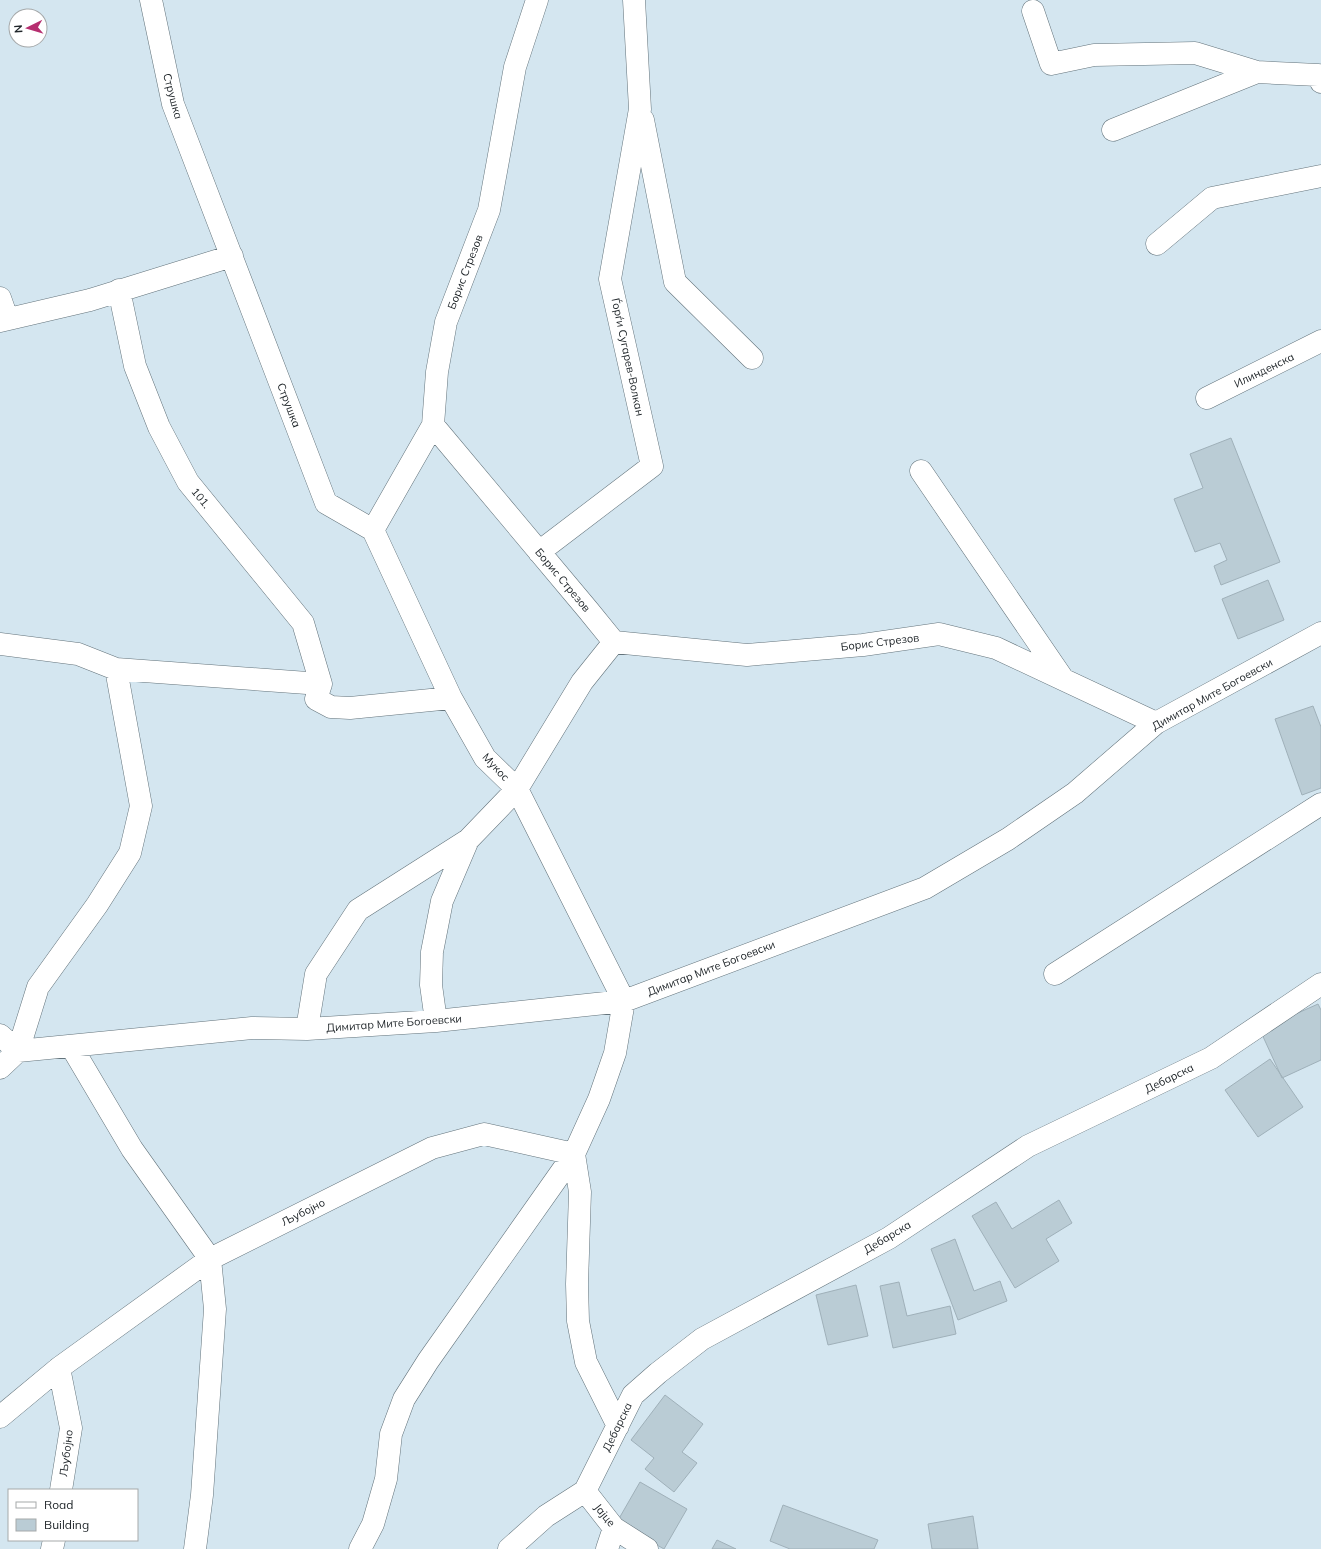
<svg xmlns="http://www.w3.org/2000/svg" width="1321" height="1549" font-family="Mulish,sans-serif">
<rect width="100%" height="100%" fill="#d4e6f0"/>
<!-- building -->
<path fill="#baccd5" stroke="#9fb0b9" d="M1231,438L1280,562L1221,585L1214,566L1227,560L1220,543L1195,552L1174,499L1203,488L1190,454Z
M1268,580L1284,620L1238,639L1222,599Z
M1313,706L1321,727V788L1302,795L1275,719Z
M1318,1004L1321,1010V1060L1282,1078L1260,1030Z
M1270,1059L1303,1107L1258,1137L1225,1090Z
M1059,1200L1072,1223L1046,1239L1059,1261L1015,1288L972,1216L996,1202L1012,1229Z
M955,1239L974,1291L1000,1281L1007,1301L958,1320L931,1249Z
M899,1282L907,1316L950,1306L956,1334L893,1348L880,1286Z
M856,1285L868,1336L828,1345L816,1295Z
M665,1395L703,1424L682,1452L697,1463L674,1492L645,1469L654,1458L631,1440Z
M640,1482L687,1509L664,1549L617,1522Z
M783,1505L878,1540L874,1549H790L770,1541Z
M973,1516L978,1549H932L928,1524Z
M717,1540L736,1549H712Z"/>
<g fill="none" stroke-linecap="round" stroke-linejoin="round">
<defs>
<path id="minor" d="M151,0L173,104L326,503L373,530
M537,0L515,67L489,210L446,322L437,372L433,425L588,610L614,642L747,655L863,645L939,634L996,648L1156,723
M1033,11L1051,64L1094,55L1195,53L1257,72L1318,75L1321,82
M643,120L675,282L752,358
M1113,130L1257,72
M1157,244L1212,198L1321,176
M119,290L135,366L159,427L188,482L303,623L321,684
M0,298L7,318
M0,321L90,300L232,256
M1207,398L1321,341
M921,471L1063,679
M373,530L433,425
M539,552L652,466L610,279L640,109L634,0
M0,644L78,654L116,669L321,684L316,699L331,707L350,708L451,698
M1055,974L1321,804
M436,1021L431,985L432,952L442,901L468,840
M307,1029L316,974L358,910L468,840L517,789L582,682L614,642
M0,1035L18,1051L252,1028L307,1029L436,1021L624,1001L925,888L1008,839L1075,793L1156,723L1321,633
M71,1046L132,1149L210,1259L215,1309L202,1495L195,1549
M0,1068L18,1051L38,987L97,905L130,853L141,806L116,669
M59,1368L71,1428L61,1490
M0,1417L59,1368L210,1259L432,1148L484,1134L574,1154L580,1192L577,1284L578,1321L586,1362L618,1426
M585,1491L614,1528L647,1549
M52,1549L54,1540
M360,1549L373,1524L386,1479L391,1434L404,1399L428,1361L574,1154L599,1099L615,1053L624,1001L517,789L485,758L451,698L373,530
M509,1549L546,1516L585,1491L633,1395L658,1373L702,1339L889,1238L1028,1146L1211,1058L1321,984
M607,1549L614,1528"/>
</defs>
<!-- minor casing -->
<use href="#minor" stroke="#63737b" stroke-width="23"/>
<!-- minor -->
<use href="#minor" stroke="#fff" stroke-width="22"/>
</g>
<g text-anchor="middle" dominant-baseline="central" stroke-width="3" stroke-linejoin="round" paint-order="stroke">
<!-- street labels -->
<g font-size="11" fill="#21272b" stroke="#fff">
<text transform="translate(173 96) rotate(75)">Струшка</text>
<text transform="translate(465 272) rotate(-69)">Борис Стрезов</text>
<text transform="translate(628 357) rotate(78)">Ѓорѓи Сугарев-Волкан</text>
<text transform="translate(1264 370) rotate(-26)">Илинденска</text>
<text transform="translate(289 405) rotate(69)">Струшка</text>
<text transform="translate(201 498) rotate(51)">101.</text>
<text transform="translate(563 580) rotate(50)">Борис Стрезов</text>
<text transform="translate(880 642) rotate(-7)">Борис Стрезов</text>
<text transform="translate(1212 694) rotate(-29)">Димитар Мите Богоевски</text>
<text transform="translate(496 767) rotate(47)">Мукос</text>
<text transform="translate(711 968) rotate(-21)">Димитар Мите Богоевски</text>
<text transform="translate(394 1023) rotate(-4)">Димитар Мите Богоевски</text>
<text transform="translate(1169 1078) rotate(-26)">Дебарска</text>
<text transform="translate(303 1212) rotate(-27)">Љубојно</text>
<text transform="translate(887 1237) rotate(-31)">Дебарска</text>
<text transform="translate(617 1427) rotate(-64)">Дебарска</text>
<text transform="translate(66 1453) rotate(-83)">Љубојно</text>
<text transform="translate(605 1515) rotate(51)">Јајце</text>
</g>
</g>
<!-- legend -->
<rect x="8" y="1489" width="130" height="52" fill="#ffffff" stroke="#a6a9aa"/>
<rect x="16" y="1502" width="20" height="6" fill="#ffffff" stroke="#a6a9aa"/>
<text x="44" y="1509" font-size="12" fill="#21272b">Road</text>
<rect x="16" y="1519" width="20" height="12" fill="#baccd5" stroke="#a6a9aa"/>
<text x="44" y="1529" font-size="12" fill="#21272b">Building</text>
<!-- north arrow -->
<g transform="translate(28 28) rotate(265)"><circle r="19" fill="#ffffff" stroke="#a6a9aa"/>
<path d="M0-3L7 15L0 10L-7 15Z" fill="#b62e6f"/>
<text y="-6" font-size="11" font-weight="bold" text-anchor="middle" fill="#21272b">N</text>
</g>
</svg>
